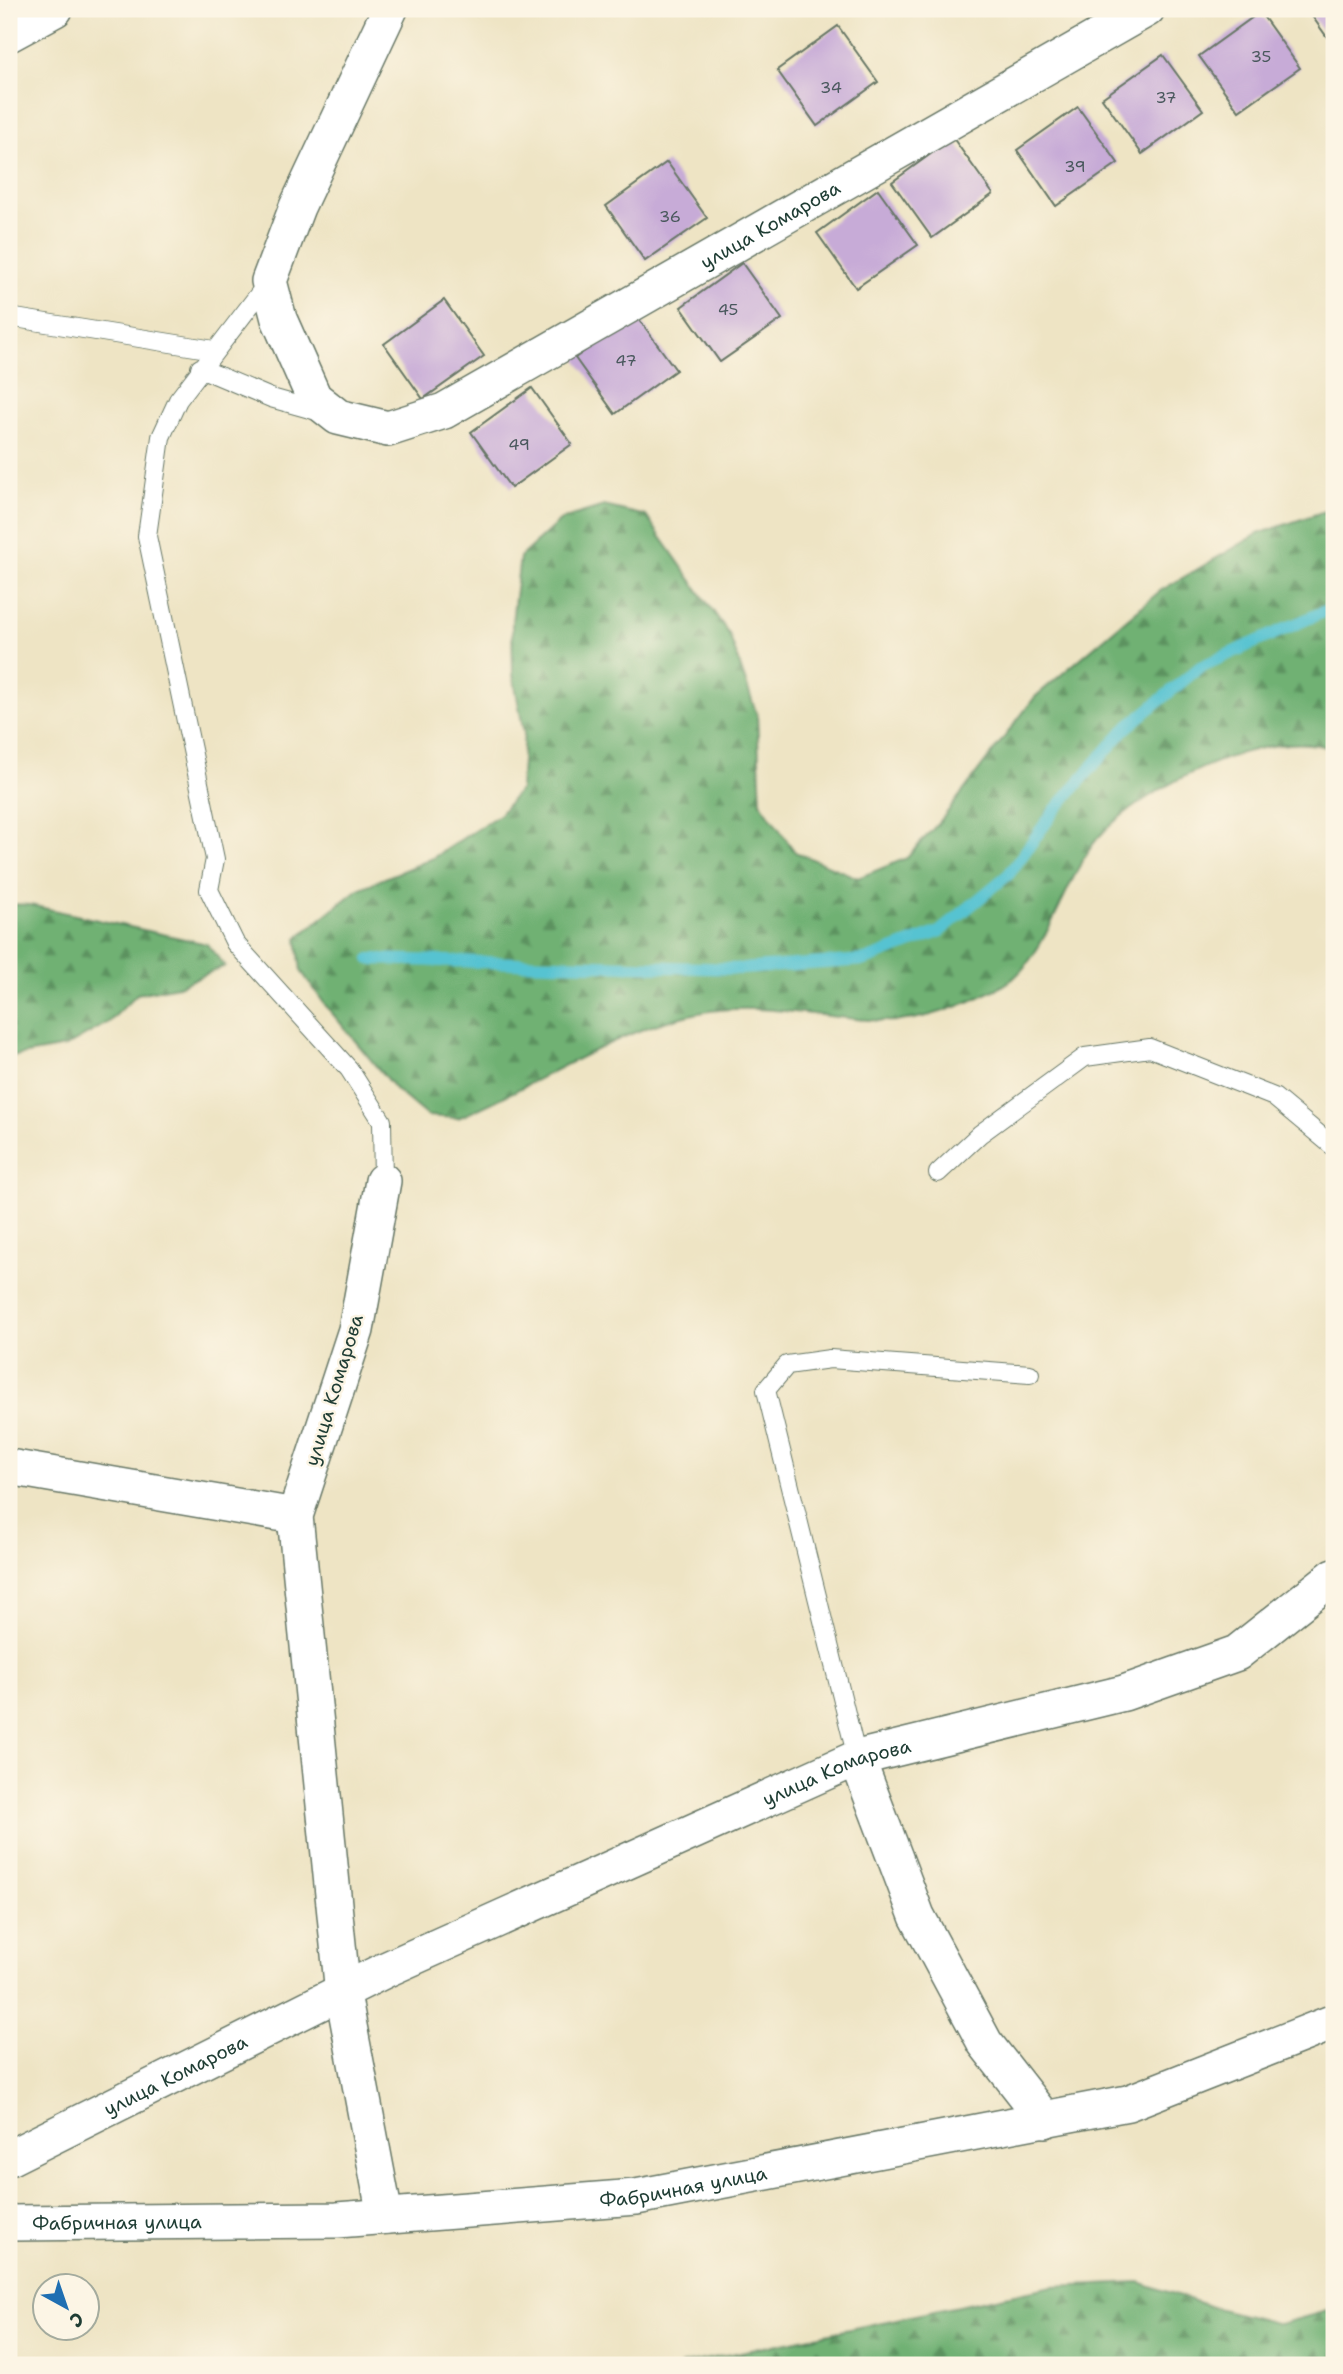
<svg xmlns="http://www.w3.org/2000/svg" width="1343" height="2374" font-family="'Shantell Sans',sans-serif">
<defs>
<pattern id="forest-firs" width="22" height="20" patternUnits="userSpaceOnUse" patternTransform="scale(1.75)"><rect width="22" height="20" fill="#6fb173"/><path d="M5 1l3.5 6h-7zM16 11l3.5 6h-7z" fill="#5b915f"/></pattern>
</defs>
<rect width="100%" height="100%" fill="#fcf5e5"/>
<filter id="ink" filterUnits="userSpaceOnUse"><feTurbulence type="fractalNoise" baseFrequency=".0143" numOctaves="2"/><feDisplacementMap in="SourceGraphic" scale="14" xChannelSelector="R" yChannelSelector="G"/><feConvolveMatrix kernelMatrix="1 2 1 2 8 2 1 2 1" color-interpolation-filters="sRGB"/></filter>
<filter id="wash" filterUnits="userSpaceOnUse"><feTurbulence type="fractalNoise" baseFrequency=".00686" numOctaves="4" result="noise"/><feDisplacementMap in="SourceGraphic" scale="28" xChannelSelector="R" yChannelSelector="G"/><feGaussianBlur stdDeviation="1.57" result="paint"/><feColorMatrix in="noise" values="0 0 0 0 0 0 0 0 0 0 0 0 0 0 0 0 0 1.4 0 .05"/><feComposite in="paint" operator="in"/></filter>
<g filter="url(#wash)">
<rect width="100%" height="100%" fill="#eee4c4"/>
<!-- forest -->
<path fill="url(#forest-firs)" stroke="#477754" stroke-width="2" d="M604,506L646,516L729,634L757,715L761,803L795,852L858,878L907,858L942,819L1035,697L1160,591L1258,534L1334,508V750C1271,722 1139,790 1097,839C1066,876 1045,962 1004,985C969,1003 924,1023 884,1021C826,1019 769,1003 710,1011C620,1025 542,1083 458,1118L427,1116L396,1090L326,1006L301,971L297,938L358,889L431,859L500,814L520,789L524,733L513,675L512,622L520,557L562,519Z
M9,904L30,905L207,944L225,966L178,986L137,994L109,1022L65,1047L9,1057Z
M1139,2282L1212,2307L1280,2324L1334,2309V2365H680L1052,2286Z"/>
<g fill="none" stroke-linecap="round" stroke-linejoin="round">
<!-- stream -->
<path stroke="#57c3d1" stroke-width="12" d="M370,959L741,969L865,960L939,932L1009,874L1055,810L1124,730L1200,667L1334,607"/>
</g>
<g id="blocks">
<!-- building -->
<path fill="#c7abd7" d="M1307,9H1334V47Z
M1260,12L1300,68L1239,111L1199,56Z
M838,26L878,82L817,126L777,70Z
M1163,55L1203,110L1142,154L1102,98Z
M1078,107L1118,163L1056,206L1017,150Z
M953,138L993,194L932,238L892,182Z
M667,162L707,218L645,261L606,206Z
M878,189L918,245L856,288L817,233Z
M742,263L782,319L720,362L681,307Z
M444,300L484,356L423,399L384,344Z
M636,315L676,370L615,414L575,358Z
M532,388L572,444L511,488L471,432Z"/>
</g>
</g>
<g filter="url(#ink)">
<use href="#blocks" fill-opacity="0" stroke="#677766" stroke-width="2"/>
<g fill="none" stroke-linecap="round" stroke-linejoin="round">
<defs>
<path id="service" d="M269,281L178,400L161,437L147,536L215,859L209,890L235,943L349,1069L382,1121L383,1181
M9,317L214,350
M200,368L271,398L321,412
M938,1173L980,1134L1085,1057L1150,1048L1274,1097L1334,1147
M857,1758L766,1390L787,1365L830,1359L1030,1374"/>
<g id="minor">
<path id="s1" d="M390,9L297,207L269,281L279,319L314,398L338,417L388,429L444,411L1147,9"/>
<path d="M9,34L55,9"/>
<path d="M383,1181L356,1330L295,1516L343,1994L385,2216"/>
<path d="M9,1467L295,1516"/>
<path d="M857,1758L917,1916L985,2043L1045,2120"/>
<path id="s2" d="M9,2158L385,1970L857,1758L1124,1693L1237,1653L1334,1576"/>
<path id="s3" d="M9,2223L337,2220L636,2197L1128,2103L1334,2022"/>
</g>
</defs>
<!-- service casing -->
<use href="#service" stroke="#677766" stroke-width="20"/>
<!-- minor casing -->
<use href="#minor" stroke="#677766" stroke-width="38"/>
<!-- service -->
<use href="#service" stroke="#fff" stroke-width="18"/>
<!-- minor -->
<use href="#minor" stroke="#fff" stroke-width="35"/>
</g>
</g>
<g text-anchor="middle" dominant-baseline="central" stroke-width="5" stroke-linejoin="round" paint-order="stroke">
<!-- number labels -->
<g font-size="16" fill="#49585d">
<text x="1261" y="56">35</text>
<text x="831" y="87">34</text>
<text x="1166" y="97">37</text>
<text x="1075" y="166">39</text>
<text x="670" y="216">36</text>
<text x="728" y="309">45</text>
<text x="626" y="360">47</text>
<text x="519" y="444">49</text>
</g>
<!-- street labels -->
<g font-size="19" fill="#1f3d34" stroke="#fcf5e5">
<text stroke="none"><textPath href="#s1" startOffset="940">улица Комарова</textPath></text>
<text transform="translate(334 1390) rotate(-73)">улица Комарова</text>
<text stroke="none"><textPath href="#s2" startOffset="914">улица Комарова</textPath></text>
<text stroke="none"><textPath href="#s2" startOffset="186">улица Комарова</textPath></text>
<text stroke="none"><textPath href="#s3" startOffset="676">Фабричная улица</textPath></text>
<text stroke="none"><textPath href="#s3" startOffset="108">Фабричная улица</textPath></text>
</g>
</g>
<!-- margin -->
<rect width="1343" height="2374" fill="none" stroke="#fcf5e5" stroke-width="35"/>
<!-- north arrow -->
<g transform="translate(66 2307) rotate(140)"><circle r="33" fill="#fcf5e5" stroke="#a4ab9e" stroke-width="2"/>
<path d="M0-5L12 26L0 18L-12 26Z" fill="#1f6fb2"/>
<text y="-10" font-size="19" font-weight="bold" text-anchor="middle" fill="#1f3d34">С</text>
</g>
</svg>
